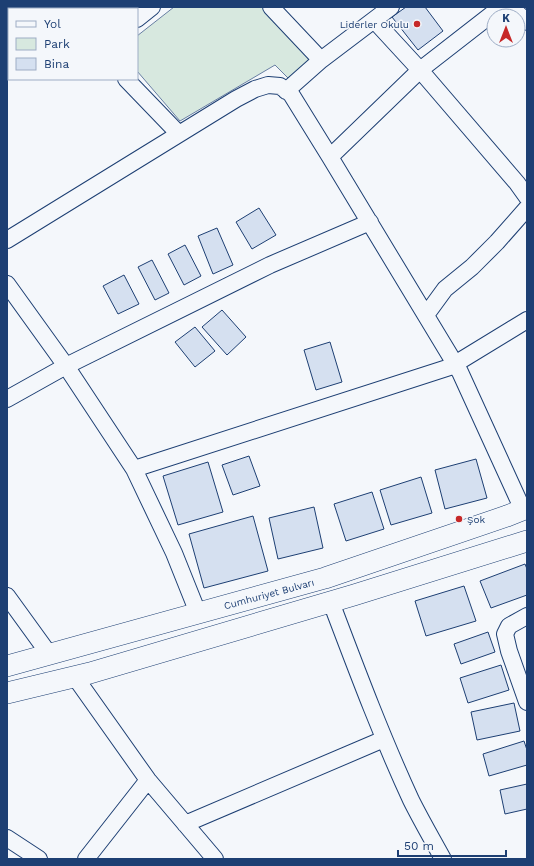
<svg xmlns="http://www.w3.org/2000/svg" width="534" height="866" font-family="'Work Sans',sans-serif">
<rect width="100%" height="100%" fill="#f4f7fb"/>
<!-- green -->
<path fill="#d7e8df" stroke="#687fa3" d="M174,7H266L315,56L290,80L275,65L180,121L137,71V36Z"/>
<!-- building -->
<path fill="#d5e0f0" stroke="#1d3f73" d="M87,7H131L129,9H89Z
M406,7H425L443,31L418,50L392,17Z
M259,208L276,235L252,249L236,222Z
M217,228L233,265L213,274L198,236Z
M185,245L201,276L184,285L168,254Z
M152,260L169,293L155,300L138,267Z
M124,275L139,304L118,314L103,286Z
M222,310L246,337L227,355L202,327Z
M195,327L215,351L195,367L175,342Z
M330,342L342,382L316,390L304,350Z
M249,456L260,486L233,495L222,465Z
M476,459L487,498L445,509L435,470Z
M208,462L223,512L178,525L163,476Z
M421,477L432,513L391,525L380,490Z
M372,492L384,529L346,541L334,504Z
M314,507L323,548L278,559L269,518Z
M253,516L268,571L204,588L189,534Z
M525,564L527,569V595L491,608L480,581Z
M464,586L476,621L426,636L415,601Z
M488,632L495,652L461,664L454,644Z
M501,665L509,690L468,703L460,678Z
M514,703L520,731L477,740L471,712Z
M524,741L527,750V765L489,776L483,754Z
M527,784V809L505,814L500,790Z"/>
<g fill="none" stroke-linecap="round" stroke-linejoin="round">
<defs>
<path id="minor" d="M58,7L60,9
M271,7L321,60
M511,7L527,22
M137,19L152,7
M374,20L420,70L517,183L527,197
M126,79L179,134
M286,91L321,60L391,7
M330,157L420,70L501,7
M7,240L236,99L255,89L268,85L280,86L291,94L330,157L460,372L523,510
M7,284L66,366L134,469L174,553L198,613
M426,315L445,289L472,267L497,242L527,208
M7,399L66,366L270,265L370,222
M134,469L450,367L527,320
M7,596L49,654
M331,602C356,668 381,735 411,800C421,820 432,839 443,859
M527,616L509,626L505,634L509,651L527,702
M75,677L148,780L215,859
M185,824L384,739
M7,838L39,859
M86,859L148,780"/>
<path id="major" d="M7,666L325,578L507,516L527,508
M7,693L90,673L354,595L527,541"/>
</defs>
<!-- minor casing -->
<use href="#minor" stroke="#1d3f73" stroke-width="18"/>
<!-- major casing -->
<use href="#major" stroke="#1d3f73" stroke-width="22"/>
<!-- minor -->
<use href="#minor" stroke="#f4f7fb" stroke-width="16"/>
<!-- major -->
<use href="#major" stroke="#f4f7fb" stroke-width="21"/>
</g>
<!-- markers -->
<g fill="#c62828" stroke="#f4f7fb" stroke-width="1.5">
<circle cx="417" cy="24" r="4"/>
<circle cx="459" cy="519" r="4"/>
</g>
<g text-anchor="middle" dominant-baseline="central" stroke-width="3" stroke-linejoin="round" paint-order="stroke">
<!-- poi labels -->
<g font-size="10" fill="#1d3f73" stroke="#f4f7fb" text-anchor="end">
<text x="409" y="24">Liderler Okulu</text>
<text x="467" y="519" text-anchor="start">Şok</text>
</g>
<!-- street labels -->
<g font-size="10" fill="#1d3f73" stroke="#f4f7fb">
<text transform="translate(269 594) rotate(-15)">Cumhuriyet Bulvarı</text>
</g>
</g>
<!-- border -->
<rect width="534" height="866" fill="none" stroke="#1d3f73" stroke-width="16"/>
<!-- legend -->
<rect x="8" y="8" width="130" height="72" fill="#f4f7fb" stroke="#9eadc5"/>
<rect x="16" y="21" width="20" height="6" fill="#f4f7fb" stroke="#9eadc5"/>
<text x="44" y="28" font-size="12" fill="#1d3f73">Yol</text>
<rect x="16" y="38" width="20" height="12" fill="#d7e8df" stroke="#9eadc5"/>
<text x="44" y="48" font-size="12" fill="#1d3f73">Park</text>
<rect x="16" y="58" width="20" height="12" fill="#d5e0f0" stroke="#9eadc5"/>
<text x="44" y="68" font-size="12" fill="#1d3f73">Bina</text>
<!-- north arrow -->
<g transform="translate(506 28)"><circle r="19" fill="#f4f7fb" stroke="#9eadc5"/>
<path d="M0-3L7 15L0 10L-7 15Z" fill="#c62828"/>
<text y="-6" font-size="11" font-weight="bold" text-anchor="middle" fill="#1d3f73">K</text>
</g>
<!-- scale -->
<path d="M398 850v6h108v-6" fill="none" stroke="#1d3f73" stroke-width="2"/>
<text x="404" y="850" font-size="12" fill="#1d3f73" stroke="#f4f7fb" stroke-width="3" paint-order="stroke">50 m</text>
</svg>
